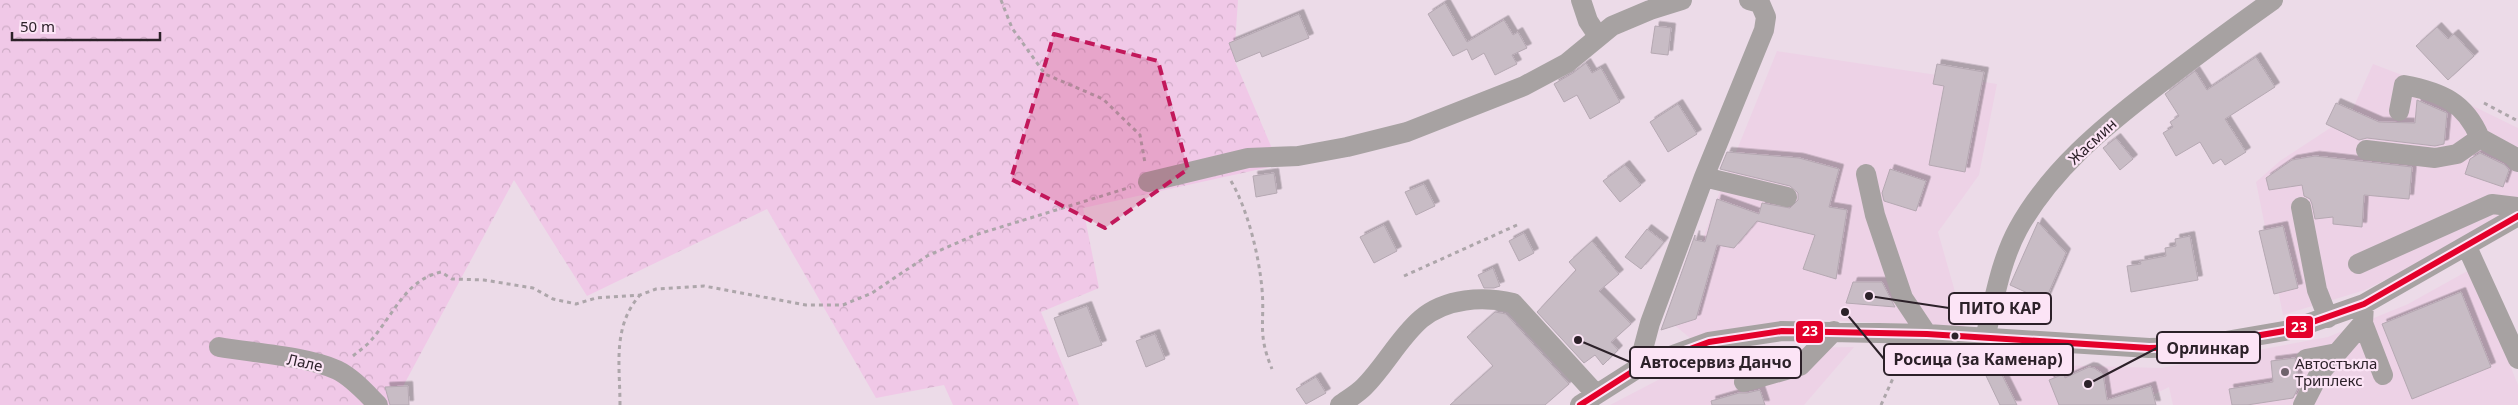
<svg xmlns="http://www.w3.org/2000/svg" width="2518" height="405" font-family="'Noto Sans',sans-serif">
<defs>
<pattern id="forest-crowns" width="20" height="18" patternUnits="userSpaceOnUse" patternTransform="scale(1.25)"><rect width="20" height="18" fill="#f0c8e7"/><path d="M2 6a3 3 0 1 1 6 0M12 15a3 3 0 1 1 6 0" fill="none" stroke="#ceacc6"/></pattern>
<filter id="shadow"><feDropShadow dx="4.5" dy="-4.5" stdDeviation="0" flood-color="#0004"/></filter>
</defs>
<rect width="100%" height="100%" fill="#ecdbe8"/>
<!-- built -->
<path fill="#edd2e6" d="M1777,51L1997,84L1979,175L1938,232L1965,327L1824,320L1756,327L1690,338L1673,324L1717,199Z
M2373,64L2436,88L2518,128V206L2433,256L2365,290L2283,315L2256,182L2280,161L2350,115Z
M2471,269L2518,385V405H2173L2169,387L2132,405H2002L1983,363L2161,368L2328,337L2408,304Z
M1854,347L1804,405H1610L1660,379L1720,358L1788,348Z"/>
<!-- forest -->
<path fill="url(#forest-crowns)" d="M0,0H1238L1234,59L1279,165L1083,208L1099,288L1041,312L1079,405H953L944,385L876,398L767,209L587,296L514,180L393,405H0Z"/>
<!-- building -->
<path fill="#c8bcc5" stroke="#b5a8b2" filter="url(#shadow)" d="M1445,3L1467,42L1504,20L1513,35L1518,32L1527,48L1512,55L1517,64L1495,75L1484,53L1472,60L1467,49L1453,56L1428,14Z
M1299,14L1309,38L1262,57L1260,52L1236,62L1229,43Z
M1655,26L1671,28L1668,55L1651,53Z
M2437,27L2448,39L2454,34L2474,56L2448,80L2416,46Z
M2256,57L2275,87L2225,119L2246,152L2225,165L2221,159L2213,164L2200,142L2176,156L2163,133L2173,127L2170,122L2179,116L2165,94L2195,71L2207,90Z
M1586,63L1592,73L1601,68L1620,102L1590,119L1577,95L1564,102L1554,84L1573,73Z
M1937,64L1984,72L1965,172L1929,165L1944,86L1933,84Z
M2417,100L2447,113L2444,144L2435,146L2367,138L2359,140L2326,124L2336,103L2379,122L2415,123Z
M1678,104L1697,134L1668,152L1650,122Z
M2116,138L2133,159L2120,170L2103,148Z
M1727,152L1799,158L1839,169L1829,207L1847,210L1836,279L1803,269L1815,235L1757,221L1734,248L1717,245L1696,319L1661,330L1695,235V240L1705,242L1717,199L1759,214L1762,203L1790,208L1798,200V193L1790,186L1720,169Z
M2480,153L2505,165L2509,170L2503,187L2465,174L2470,159Z
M2315,156L2412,167L2409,199L2364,195L2362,227L2333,224V217L2315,219L2312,204L2310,199L2304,196L2302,185L2269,190L2266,178L2292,160Z
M1625,165L1641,185L1620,202L1603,181Z
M1890,169L1926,181L1916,211L1884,201L1882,193Z
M1274,173L1277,193L1256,197L1253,176Z
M1424,184L1435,206L1416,215L1405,192Z
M2038,222L2066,253L2045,301L2010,285Z
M1384,225L1397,251L1374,263L1360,237Z
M2283,226L2298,288L2274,294L2259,231Z
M1647,229L1664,242L1641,269L1625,257Z
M1524,233L1534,253L1519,261L1509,241Z
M2190,236L2198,280L2131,292L2127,266L2141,264L2140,261L2166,256L2165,248L2176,246L2175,239Z
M1592,241L1619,274L1599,291L1631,324L1611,342L1618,350L1603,365L1595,355L1584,363L1537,312L1576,270L1569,262Z
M1493,268L1500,286L1494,288H1484L1478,275Z
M1853,282H1882L1895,307L1846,303Z
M2461,292L2491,367L2412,399L2382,324Z
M1087,306L1102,345L1068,357L1054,318Z
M1495,312L1506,314L1569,384L1545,405H1450L1493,366L1467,337Z
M1155,334L1165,359L1146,367L1136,341Z
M2295,358L2299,386L2293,398L2247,405H2232L2229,389L2273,382L2271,361Z
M1978,359L1996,363L2017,405H2000Z
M2089,367L2094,368L2103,374L2107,400L2151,386L2156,405H2059L2049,380L2064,374L2065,378Z
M1316,377L1326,393L1306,404L1296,389Z
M408,386L409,405H390L385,387Z
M1760,390L1765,405H1712L1711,401L1739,393H1747Z"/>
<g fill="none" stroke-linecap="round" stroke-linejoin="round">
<!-- path -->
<path stroke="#ada6aa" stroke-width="3" stroke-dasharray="4 4" stroke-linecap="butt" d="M1001,0L1012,28L1045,74L1103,99L1140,135L1145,163
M2484,103L2518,121
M1231,181C1248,210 1259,256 1262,289C1265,323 1257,333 1272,369
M1404,276L1517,225
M353,356C360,350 368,345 373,338C395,312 406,280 441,272L452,279L484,280L533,288L553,299L576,304L596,298L640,295L656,289L704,286L806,305H843L872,293L927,256L975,235L1131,187
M620,405C620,365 612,327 640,295
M1881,405L1894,376L1897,352"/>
<!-- minor -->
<path stroke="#a7a2a2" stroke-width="20" d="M1581,0L1588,21L1598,36
M2480,138L2513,156L2518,162
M2366,150L2435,158L2457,154L2480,138C2465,102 2441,92 2404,85L2399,111
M1866,174L1875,215L1903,298L1927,334
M1704,177L1787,197
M1148,182L1248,158L1298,156L1347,147L1407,132L1524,86L1567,63L1612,26L1650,10L1682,0
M2301,207L2317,290L2328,318
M2467,247L2518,359
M2358,264L2492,204L2518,207
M2363,323L2383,375
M1985,338C1994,302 2000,262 2018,229C2050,171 2102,128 2154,88C2193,58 2232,29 2273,0
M219,347C253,353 306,356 337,370C352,377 366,393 378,405
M2306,359L2337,353
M1638,368L1650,323L1704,177L1764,30L1766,17L1760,3L1749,0
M1744,382L1800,366L1834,331
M1340,405C1348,399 1357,394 1364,387C1385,366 1399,338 1421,319C1446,298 1483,296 1513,303L1595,393
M1580,405L1638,368L1709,342L1782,331L1927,334L2149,348L2191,347L2290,330L2364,304L2518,216
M2303,405L2319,374L2363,323L2364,304"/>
<defs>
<path id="bus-1" d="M1580,405L1638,368L1709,342L1782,331L1927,334L2149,348L2191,347L2290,330L2364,304L2518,216"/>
</defs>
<!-- bus-1 casing -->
<use href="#bus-1" stroke="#fce4f6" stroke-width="10"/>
<!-- bus-1 -->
<use href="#bus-1" stroke="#e4002b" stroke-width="6"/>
</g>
<!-- marked area -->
<path fill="#c2185b" fill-opacity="0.2" stroke="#c2185b" stroke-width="4" stroke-dasharray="10 6" stroke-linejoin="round" d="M1054,34L1158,61L1188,169L1105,228L1011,179Z"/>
<!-- markers -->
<circle fill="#2c2129" stroke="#fce4f6" stroke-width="2" cx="1955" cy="336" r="4.5"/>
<circle fill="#6f626c" stroke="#fce4f6" stroke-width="2" cx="2285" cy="372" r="5"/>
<g text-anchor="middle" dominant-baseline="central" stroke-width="4.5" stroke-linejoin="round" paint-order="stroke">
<!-- street labels -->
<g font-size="15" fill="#2c2129" stroke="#fce4f6">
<text transform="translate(2092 141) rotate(-43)">Жасмин</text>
<text transform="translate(305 362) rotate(12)">Лале</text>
</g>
<!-- poi labels -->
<g font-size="15" fill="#2c2129" stroke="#fce4f6" text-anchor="start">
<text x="2295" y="363">Автостъкла<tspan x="2295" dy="17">Триплекс</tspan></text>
</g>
</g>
<!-- callouts -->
<path fill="none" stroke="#2c2129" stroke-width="2" d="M1869 296L1949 308M2088 384L2157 348M1845 312L1884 359M1578 340L1630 362"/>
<g fill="#2c2129" stroke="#fce4f6" stroke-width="2">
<circle cx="1869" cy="296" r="5"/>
<circle cx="2088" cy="384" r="5"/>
<circle cx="1845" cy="312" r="5"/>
<circle cx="1578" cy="340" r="5"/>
</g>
<g fill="#fce4f6" stroke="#2c2129" stroke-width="2">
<rect x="1949" y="293" width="102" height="31" rx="5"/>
<rect x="2157" y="332" width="103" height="31" rx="5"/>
<rect x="1884" y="344" width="189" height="31" rx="5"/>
<rect x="1630" y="347" width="171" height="31" rx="5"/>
</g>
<g font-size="16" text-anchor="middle" font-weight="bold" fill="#2c2129">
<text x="2000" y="314">ПИТО КАР</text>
<text x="2208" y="354">Орлинкар</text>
<text x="1978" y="365">Росица (за Каменар)</text>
<text x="1716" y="368">Автосервиз Данчо</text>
</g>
<g stroke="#fce4f6" stroke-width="2">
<rect x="2285" y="315" width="29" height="24" rx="5" fill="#e4002b"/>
<rect x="1795" y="320" width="29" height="24" rx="5" fill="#e4002b"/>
</g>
<g font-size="14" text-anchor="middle" font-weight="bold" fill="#fff">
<text x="2299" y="332">23</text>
<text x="1810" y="336">23</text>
</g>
<!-- scale -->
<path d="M12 32v8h148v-8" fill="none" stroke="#2c2129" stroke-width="2.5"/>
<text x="20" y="32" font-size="15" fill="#2c2129" stroke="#fce4f6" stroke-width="4" paint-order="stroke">50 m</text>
</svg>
